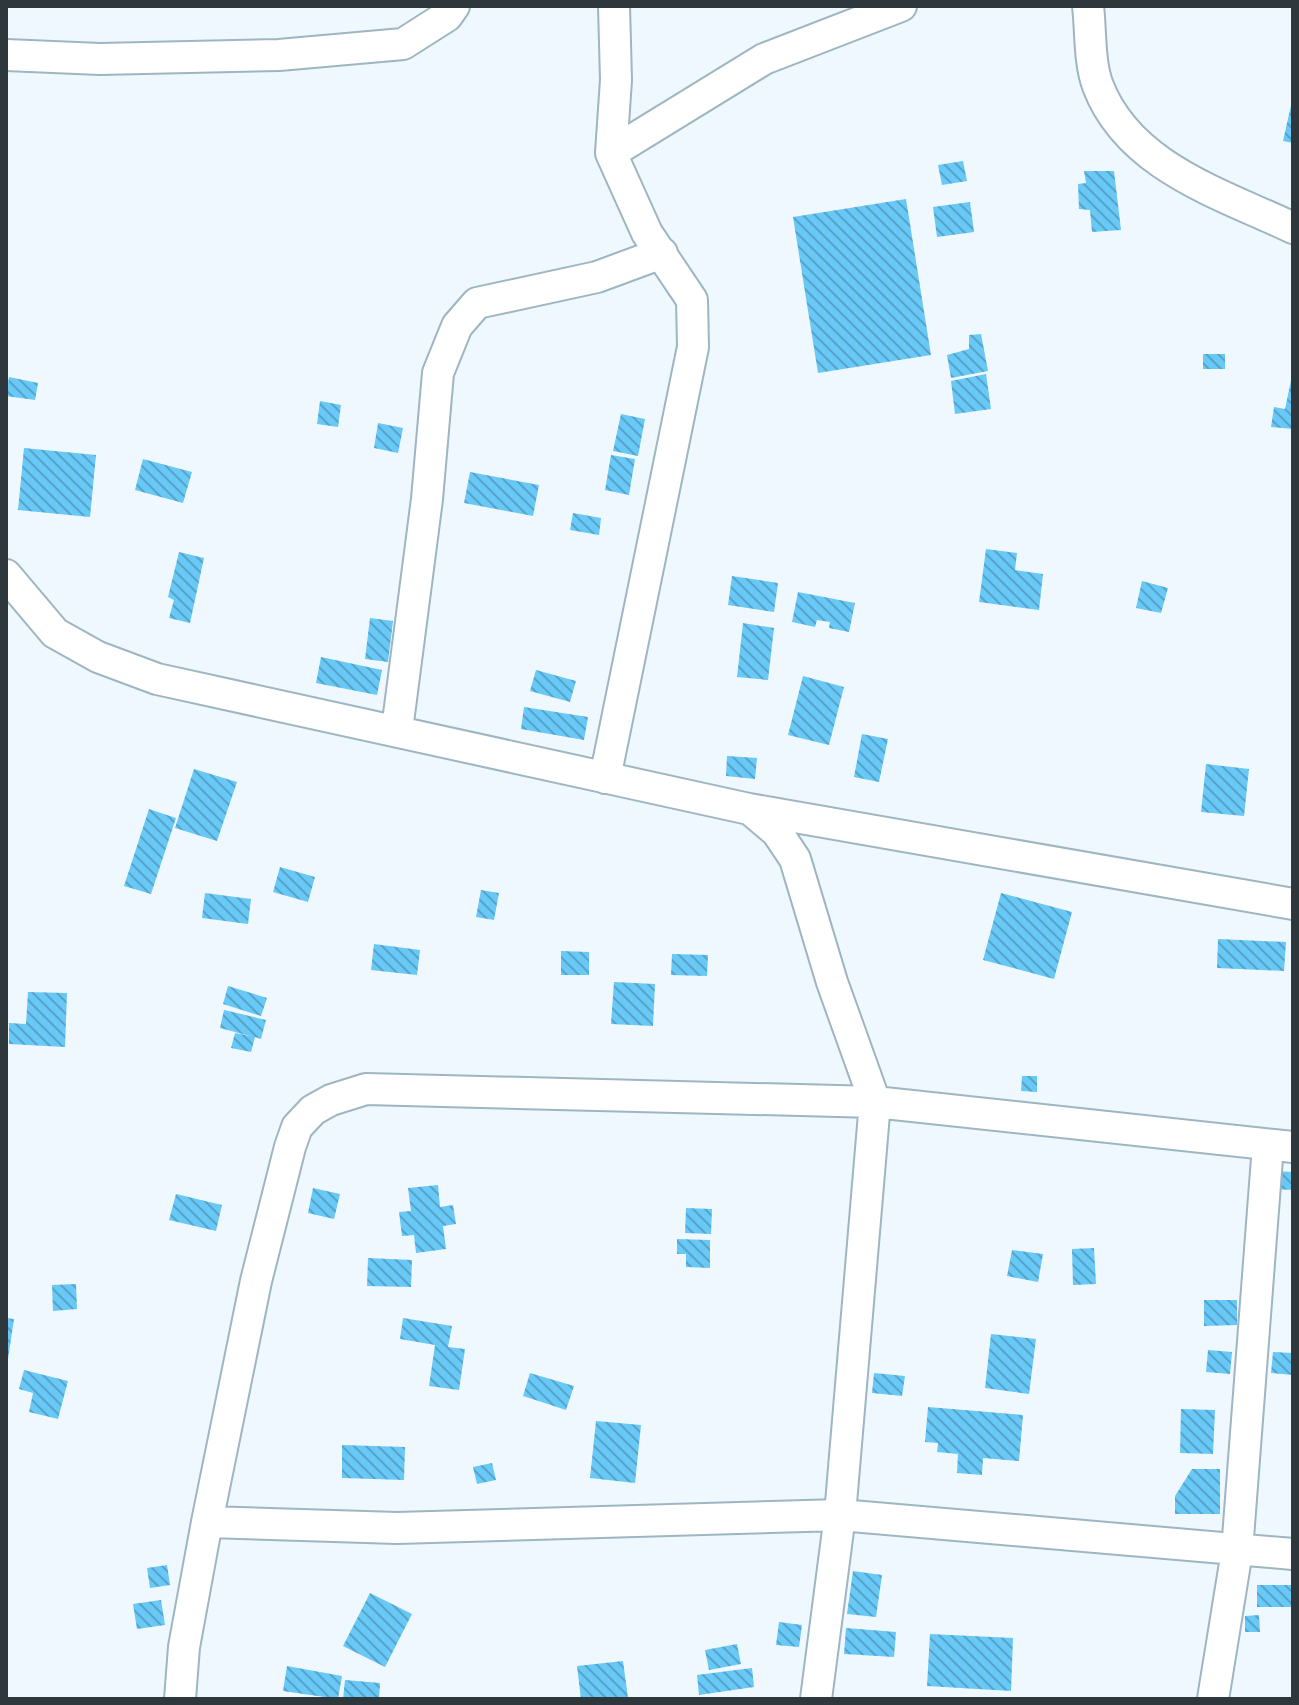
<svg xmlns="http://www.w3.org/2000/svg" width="1299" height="1705" font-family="Signika,sans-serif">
<defs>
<pattern id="building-back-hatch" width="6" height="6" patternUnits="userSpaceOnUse" patternTransform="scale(2)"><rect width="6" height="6" fill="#68c9f7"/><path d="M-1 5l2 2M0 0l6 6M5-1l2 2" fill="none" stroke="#56a4c9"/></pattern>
</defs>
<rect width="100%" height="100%" fill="#eff8fe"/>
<!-- building -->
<path fill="url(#building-back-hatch)" d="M1292,101H1293V143L1283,141Z
M963,161L967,181L942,185L938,165Z
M1084,171H1114L1121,230L1092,232L1090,210L1079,209L1078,184L1086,183Z
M906,199L931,355L818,373L793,217Z
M970,202L974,232L937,237L933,207Z
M981,334L988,371L951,378L947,355L969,349V335Z
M1203,354H1225V369H1203Z
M986,374L991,409L955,414L951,381Z
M1292,376L1293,429L1271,427L1274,407L1285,409Z
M9,377L38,383L35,400L6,396Z
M320,401L341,405L338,427L317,424Z
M621,414L645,419L638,456L613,451Z
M378,423L403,428L398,453L374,448Z
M24,448L96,455L90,517L18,510Z
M611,455L635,459L629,495L605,490Z
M143,459L192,472L183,503L135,490Z
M470,472L539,485L533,516L464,503Z
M573,513L601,518L599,535L570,530Z
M986,549L1017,553L1015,570L1043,574L1039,610L979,602Z
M179,552L204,558L190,623L169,618L174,600L168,597Z
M732,576L778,583L774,612L728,605Z
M1142,581L1168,588L1161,613L1136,608Z
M798,592L855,603L849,632L829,628L830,622L817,620L815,627L792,622Z
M370,618L393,621L388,662L365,659Z
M743,623L774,628L768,680L737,677Z
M321,657L382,670L377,695L316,683Z
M536,670L576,681L570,702L530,691Z
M803,676L844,687L829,745L788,735Z
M524,707L588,717L584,740L521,729Z
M862,734L888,739L879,782L854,777Z
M727,756L757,758L755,779L726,776Z
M1206,764L1249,769L1244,816L1201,812Z
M194,769L237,782L217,841L175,828Z
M149,809L176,818L151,894L124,886Z
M280,867L315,877L308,902L273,892Z
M481,890L499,893L494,920L476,917Z
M205,893L251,899L248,924L202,918Z
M1001,893L1072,912L1054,979L983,960Z
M1218,939L1286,942L1284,971L1217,968Z
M374,944L420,950L417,975L371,970Z
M561,951L589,952V975H561Z
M672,954L708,955L707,976L671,975Z
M614,982L655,984L653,1026L611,1024Z
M228,986L267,998L261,1016L223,1004Z
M28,992L67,993L65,1047L9,1044V1023L26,1024Z
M224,1010L266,1020L261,1039L255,1037L251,1052L231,1048L235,1033L250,1036L220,1028Z
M1022,1076H1037V1092L1021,1091Z
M1274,1171L1293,1172V1190L1273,1189Z
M438,1185L440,1207L453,1205L456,1224L443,1226L446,1249L416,1253L414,1235L402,1236L399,1212L411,1211L408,1188Z
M313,1188L340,1194L334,1219L308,1213Z
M176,1194L222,1205L216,1231L169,1220Z
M686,1208L712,1209L711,1234L685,1233Z
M677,1239L710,1240V1268L686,1267V1254H677Z
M1094,1248L1096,1284L1073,1285L1072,1249Z
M1012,1250L1043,1254L1038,1282L1007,1276Z
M368,1258L412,1260L411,1287L367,1286Z
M76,1284L77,1309L53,1311L52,1285Z
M1204,1300H1237V1325L1204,1326Z
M6,1318L14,1319L8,1359H6Z
M403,1318L452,1326L448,1347L465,1349L459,1390L429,1386L435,1345L400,1339Z
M991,1334L1036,1339L1029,1394L985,1388Z
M1208,1350L1232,1352L1230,1374L1206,1372Z
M1273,1352L1293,1353V1375L1271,1373Z
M24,1370L68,1381L58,1419L29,1412L33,1393L19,1389Z
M530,1373L574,1386L566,1410L523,1396Z
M874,1373L905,1376L902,1396L872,1393Z
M928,1407L1023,1415L1019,1461L983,1458L982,1475L957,1473L958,1454L937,1452L938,1443L925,1442Z
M1181,1409L1215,1410L1213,1454L1180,1453Z
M596,1421L641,1425L635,1483L590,1478Z
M342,1445L405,1447L404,1480L342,1478Z
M492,1463L496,1480L477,1484L473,1467Z
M1192,1469H1220V1514H1175V1496Z
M167,1565L170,1585L150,1588L147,1568Z
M853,1571L882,1575L876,1617L847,1614Z
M1257,1585H1293V1607H1257Z
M370,1593L412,1614L385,1667L343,1646Z
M161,1600L165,1625L137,1629L133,1604Z
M1259,1615L1260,1632H1245V1616Z
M779,1622L802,1625L799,1647L776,1645Z
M846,1628L896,1632L894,1657L844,1654Z
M930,1634L1013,1638L1011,1691L927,1686Z
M737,1644L741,1664L709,1670L705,1650Z
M623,1661L628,1698L581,1699L577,1666Z
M287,1666L342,1676L338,1699L283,1691Z
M752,1668L754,1687L699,1695L697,1675Z
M345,1680L380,1683L379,1699H343Z"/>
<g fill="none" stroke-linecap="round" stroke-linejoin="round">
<defs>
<path id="street" d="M1088,6C1091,31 1089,63 1098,86C1129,167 1222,194 1293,228
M6,55L100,59L279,55L403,44L447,16L454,6
M611,153L764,59L901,6
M6,575L55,633L98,657L157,679L749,809L1293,904
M397,730L427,499L438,373L457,326L477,303L597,277L662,253
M605,778L693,347L692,300L647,233L611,153L616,80L614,6
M751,810L777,832L795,859L832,982L875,1102L840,1515L816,1699
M207,1522L397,1528L840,1515L1293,1554
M180,1699L184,1647L207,1522L256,1281L290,1147L297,1127L313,1110L331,1100L366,1089L875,1102L1293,1147
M1213,1699L1237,1551L1268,1145"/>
</defs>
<!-- street casing -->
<use href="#street" stroke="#9eb5c2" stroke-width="34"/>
<!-- street -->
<use href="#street" stroke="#fff" stroke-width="30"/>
</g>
<!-- border -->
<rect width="1299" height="1705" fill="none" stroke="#2d373c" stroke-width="16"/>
</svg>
